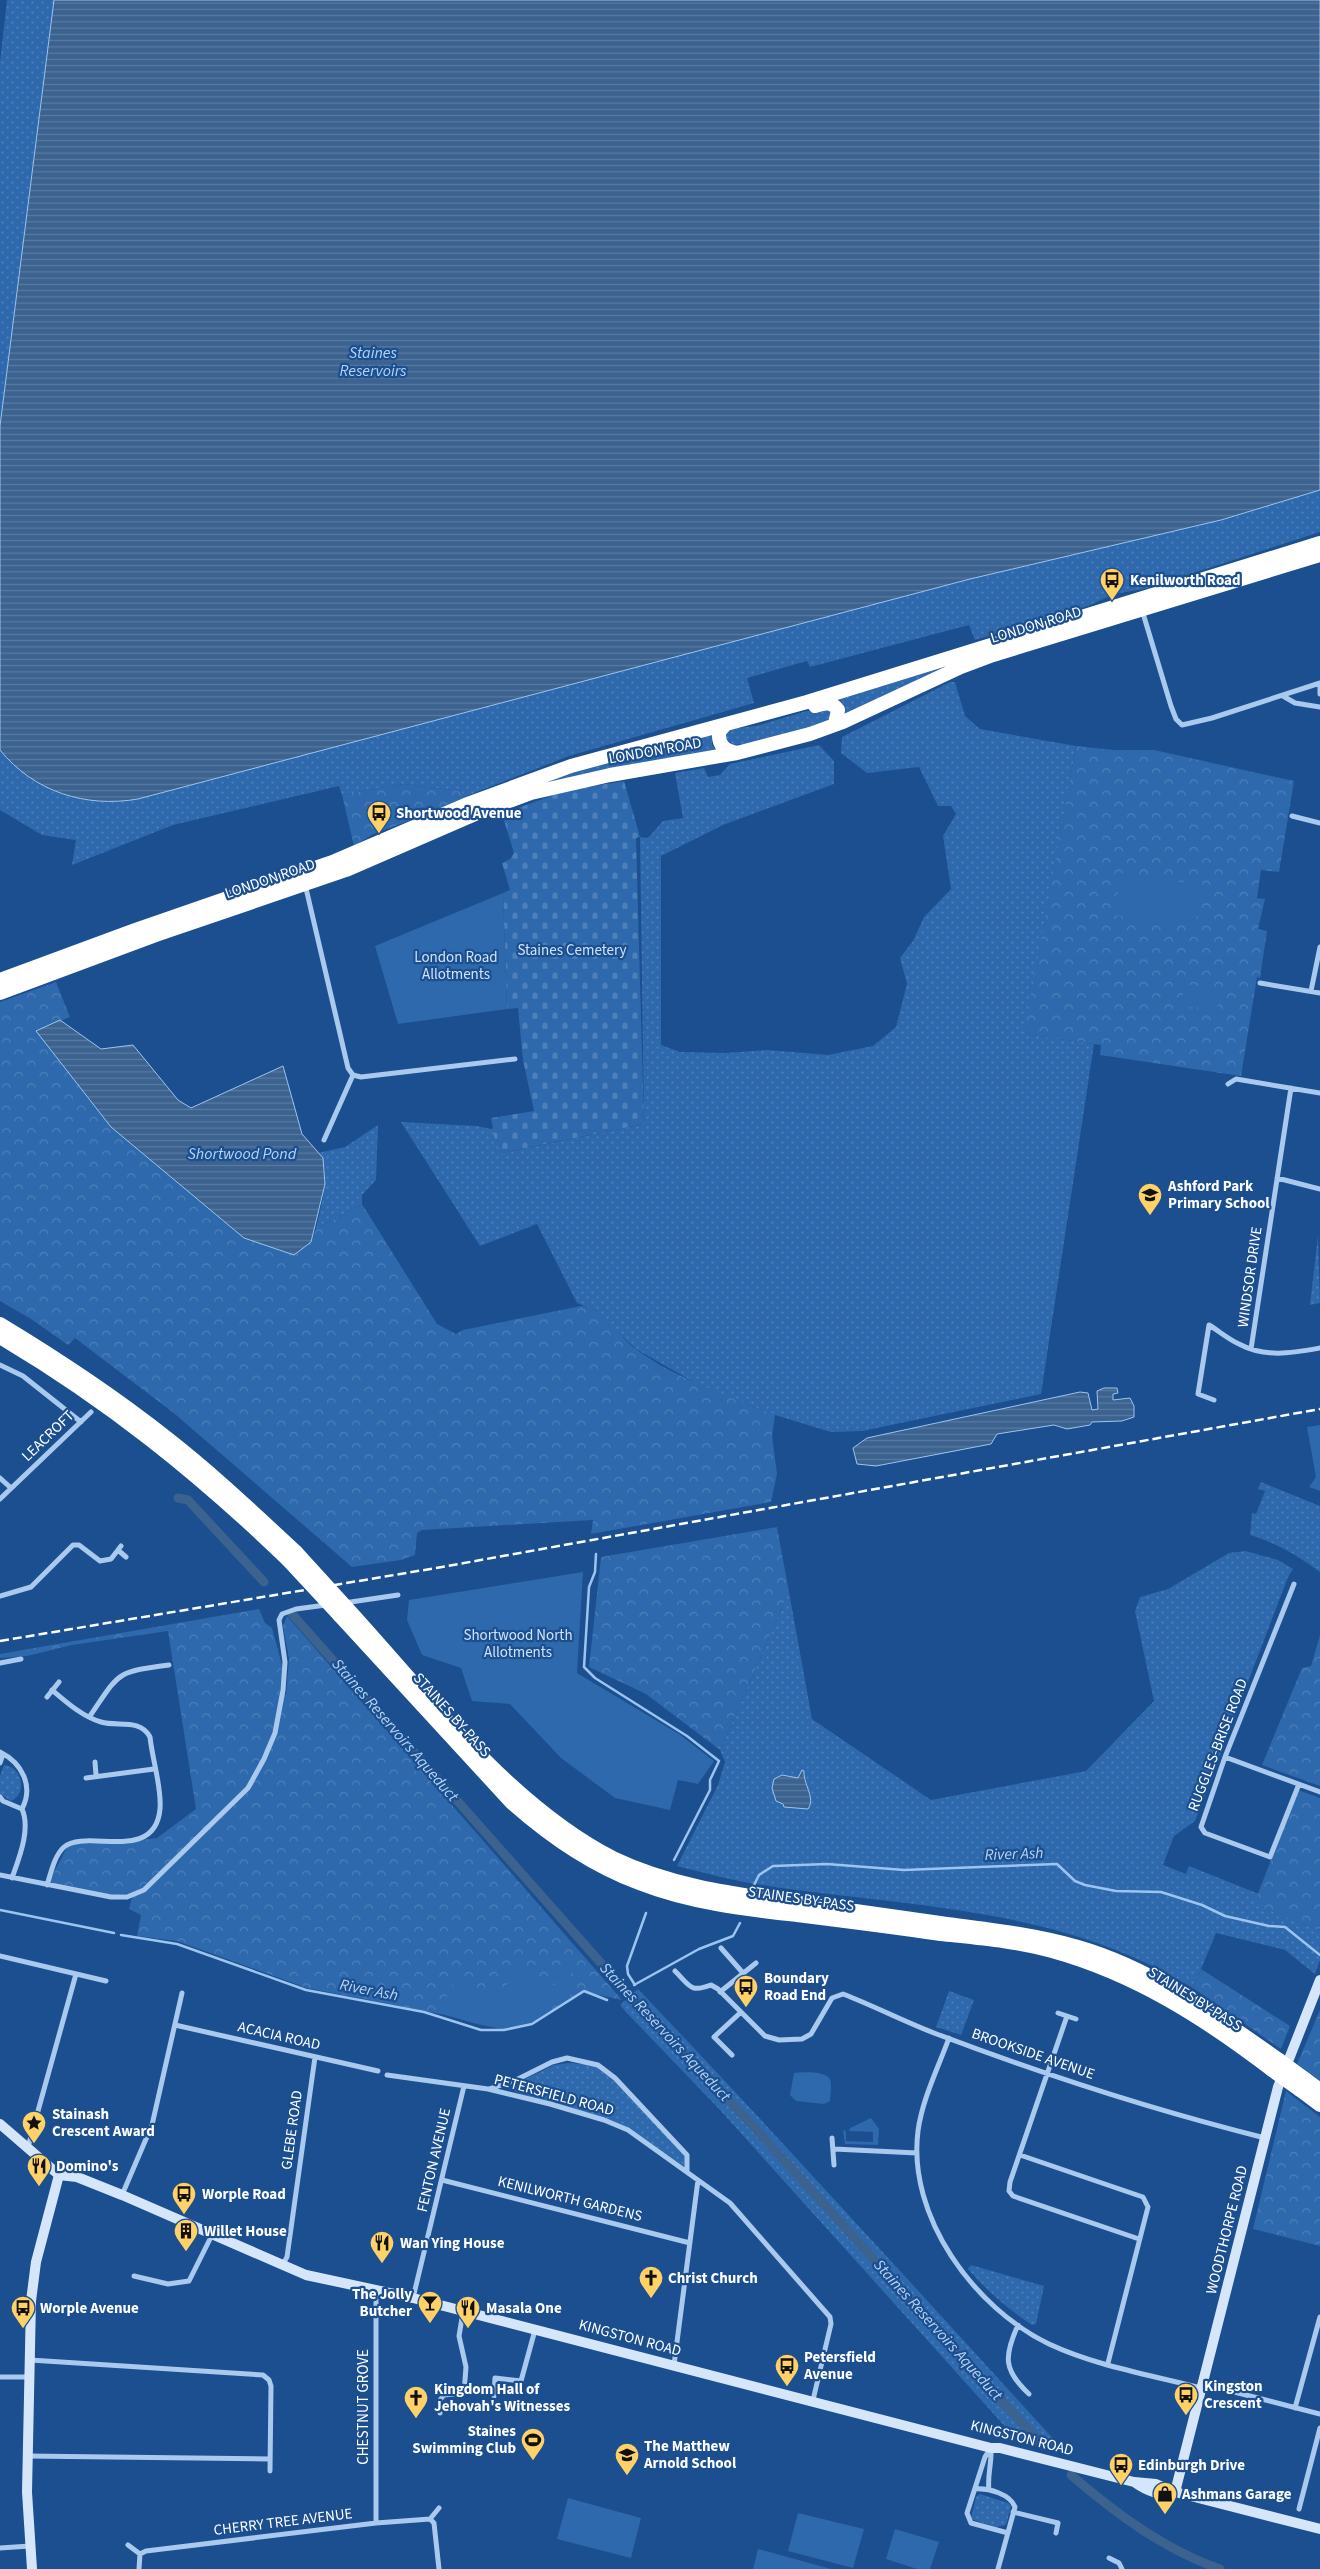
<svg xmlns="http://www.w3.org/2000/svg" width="1320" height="2569" font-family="'Source Sans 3',sans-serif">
<defs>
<pattern id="grass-dots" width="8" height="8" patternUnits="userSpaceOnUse" patternTransform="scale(1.25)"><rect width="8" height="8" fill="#2e69ad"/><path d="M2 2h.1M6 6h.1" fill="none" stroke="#4d80b9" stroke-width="1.8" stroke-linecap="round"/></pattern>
<pattern id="forest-crowns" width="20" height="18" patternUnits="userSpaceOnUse" patternTransform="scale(1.25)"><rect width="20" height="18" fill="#2e69ad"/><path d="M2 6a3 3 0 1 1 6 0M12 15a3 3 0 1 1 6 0" fill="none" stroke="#4d80b9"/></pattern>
<pattern id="cemetery-stones" width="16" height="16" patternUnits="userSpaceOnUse" patternTransform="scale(1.25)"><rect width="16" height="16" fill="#2e69ad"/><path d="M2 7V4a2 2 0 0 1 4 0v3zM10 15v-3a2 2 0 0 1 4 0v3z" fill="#4d80b9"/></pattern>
<pattern id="water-rules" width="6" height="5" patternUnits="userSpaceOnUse" patternTransform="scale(1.25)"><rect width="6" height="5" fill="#3c6290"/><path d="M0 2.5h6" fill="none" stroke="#597aa1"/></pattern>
</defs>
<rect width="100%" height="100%" fill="#1b4f8f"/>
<!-- grass -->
<path fill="url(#grass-dots)" d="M7,0H54L0,426V62Z
M1320,490V532L1144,589L1114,594L1088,606L975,640L969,625L810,667L807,661L747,678L754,703L569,756L464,797L461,791L403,784L342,795L339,786L173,825L72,865L76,840L42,835L0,810V750L7,758L103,802L138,799L970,579L1221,520Z
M988,653L844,714L842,702L837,699Z
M950,682H955L965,716L980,729L1076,746L1025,1034L1094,1044L1041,1394L862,1431L831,1432L775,1415L704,1388L636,1349L596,1311L577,1303L537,1224L480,1246L401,1122L477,1126L491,1129L502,1153L644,1124L640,837L648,838L663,821L683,818L675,773L704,768L708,777L720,775L730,764L819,745L834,761V784L723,825L661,856V1045L680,1052L726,1053L768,1050L828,1055L873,1046L896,1027L907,984L900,958L913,941L924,917L951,889L943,836L956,814L951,806H938L919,767L867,773L841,753L842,737Z
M821,707L835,713L826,725L744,744L733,745L725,737L728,729L756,726Z
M712,734V745L719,752L534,788L530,785Z
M378,1125L376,1180L362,1195V1204L316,1229C320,1208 333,1170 318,1153L345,1147Z
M1318,1236L1320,1303L1310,1305Z
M1261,1482L1320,1506V1572C1297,1555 1277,1543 1250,1535L1252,1513L1256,1514L1265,1491L1258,1489Z
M1245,1551L1278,1560L1293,1569L1288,1577L1195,1821L1174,1836L1163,1865L1186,1874L1189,1866L1259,1894L1255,1904L1320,1931V1960L1315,1974L1285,1950L1216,1933L1193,1988C1059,1906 912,1908 762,1885C734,1881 705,1873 677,1866L718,1785L725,1762L720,1750L789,1592L812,1719L931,1800L1086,1771L1154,1701L1135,1611L1140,1597L1168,1589L1229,1553Z
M4,1765C21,1766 29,1793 11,1801L0,1794V1776Z
M638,1989C781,2139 919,2292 1059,2445L1056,2448L1018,2441L720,2110L626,2012L620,2005Z
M949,1991L974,2000L961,2035L936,2027Z
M568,2063L598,2065L615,2078L687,2155V2172L628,2130L538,2101L507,2088L554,2065Z
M971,2265L1044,2286L1036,2324L1032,2325C1008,2309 987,2291 968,2269Z
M980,2494L1008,2503L1011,2506L1006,2525L996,2527L971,2519L976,2497Z"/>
<!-- forest -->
<path fill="url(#forest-crowns)" d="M1076,746L1113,750H1154L1294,781L1279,872L1261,870L1257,898L1265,899L1258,929L1267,931L1260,978L1257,977L1241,1076L1100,1055L1101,1045L1024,1034Z
M403,784L461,791L466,800L373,834L354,846L342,795Z
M56,982L70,1017L37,1031L111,1127L311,1242L316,1229L362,1204L437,1324L456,1334L463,1330L581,1306C605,1308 619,1337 637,1350C679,1380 728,1396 775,1415L772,1436L777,1474L771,1502L591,1534L593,1520L422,1530L417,1533L415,1555L401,1560L352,1567L175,1414L75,1338L68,1345L31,1319L0,1301V1002Z
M777,1527L789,1592L720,1750L646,1694L589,1667L601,1557Z
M259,1609L265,1623L272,1628L282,1665L280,1693L286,1695L289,1659L283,1626L287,1616L622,2000L585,1992L537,2021L504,2030L445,2015L307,1988L177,1941L137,1936L141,1915L129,1909L133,1893L104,1896L47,1885L69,1844L117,1843L157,1838L196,1809L168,1631L72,1645L27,1656L0,1658V1654Z
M1320,1635V1786L1262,1765L1302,1668L1311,1666Z
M1298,1790L1320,1798V1931L1254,1904Z
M1201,1969L1290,2026L1281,2049L1193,1988Z
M1320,2010V2081L1297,2064Z
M1286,2091L1320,2117V2246L1253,2229Z"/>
<!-- cemetery -->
<path fill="url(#cemetery-stones)" d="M624,781L640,837L636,838L644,1124L501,1153L491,1129L493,1128L491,1118L534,1111L523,1060L518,1008L507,1009L503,893L510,890L502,863L510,859L514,853L502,814L564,791Z"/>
<!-- garden -->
<path fill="#2e69ad" d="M1121,873L1201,885L1195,927L1115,915Z
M503,893L507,1009L398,1024L375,946Z
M1187,985L1218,988L1220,996L1217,1009L1184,1006L1183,991Z
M1320,1425V1491L1309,1487L1316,1477L1307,1427Z
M583,1572L577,1673L679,1734L714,1761L698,1784L678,1780L670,1810L615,1798L561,1758L510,1704L472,1701L461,1668L422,1655L407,1620L409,1600Z
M559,1965L571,1967L570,1996C550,2007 528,2022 506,2026C485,2030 460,2018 440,2013L443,1999L451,1994L454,1981L483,1991L489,1982L505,1988L515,1970L524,1972L522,1978L526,1982L555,1985Z
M794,2073C802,2072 824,2071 829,2078C833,2082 830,2095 830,2101L824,2104L796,2101L790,2095Z
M871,2118L879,2129L878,2145L845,2144L843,2130L846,2131V2141L873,2142V2132L849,2131L850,2128Z
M568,2498L641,2518L631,2558L557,2539Z
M798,2513L864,2529L853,2568L788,2551Z
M895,2529L939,2542L930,2569H917L886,2559Z
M758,2549L831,2569H753Z"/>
<!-- water -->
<path fill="url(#water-rules)" stroke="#9cc4f0" d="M54,0H1320V490L1221,520L970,579L138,799C86,808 34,792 0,750V426Z
M60,1020L101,1049L133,1045L178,1100L191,1108L283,1066L302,1134L323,1158L325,1184L311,1242L294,1255L244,1238L111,1127L36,1031Z
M1104,1388H1117L1118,1393L1113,1394V1400L1130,1398L1134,1406V1417L1122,1421L1092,1422L1090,1425L1067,1429L1054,1425L997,1434L991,1444L876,1466L857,1464L853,1448L867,1438L1080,1392L1088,1393L1092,1410L1098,1409L1097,1391Z
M802,1770L804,1771C803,1784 816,1798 808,1809L784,1807L783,1804L776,1801L772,1788L774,1779L782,1775L798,1778Z"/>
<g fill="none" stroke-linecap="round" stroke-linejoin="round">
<!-- stream -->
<path stroke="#9cc4f0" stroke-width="2.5" d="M596,1554L595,1572L589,1587L584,1667L595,1678L687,1736L719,1761L710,1780V1790L674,1860
M754,1885L759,1875L773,1866L827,1864L904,1870L1057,1864L1075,1881L1085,1885L1116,1891L1161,1892L1202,1905L1225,1916L1269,1926L1285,1927L1320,1955
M0,1910L114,1933
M121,1935L177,1944L306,1990L424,2012L481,2030H504L532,2024L584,1991L607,2000
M634,1985L699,1949L733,1936L740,1923
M635,1985L628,1974L627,1966L646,1913"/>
<!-- canal -->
<path stroke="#3c6290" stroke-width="9" d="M178,1498L188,1500L264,1582
M292,1614L638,2005L754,2127L1042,2445
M1071,2475C1115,2513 1165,2550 1220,2569"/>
<!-- street -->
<path stroke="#a9c9ee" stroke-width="5" d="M1142,610L1171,706L1176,719L1182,725L1212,718L1320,683
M1320,683V694
M1283,696L1295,703L1320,707
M1292,816L1320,823
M305,884L348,1068L353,1075L324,1140
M1260,983L1320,993
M1311,991L1320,947
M353,1075L361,1077L515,1059
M1228,1084L1236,1079L1320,1093
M1277,1178L1320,1189
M1251,1349L1291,1088
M0,1365L23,1376L81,1422
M1214,1400L1198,1394L1209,1325C1219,1331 1228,1339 1239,1344C1265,1358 1292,1353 1320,1348
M0,1478L11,1488
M0,1499L91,1412
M118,1550L126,1557
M1294,1584L1225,1757L1201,1827L1205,1833L1270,1857L1299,1784
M0,1596L31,1587L73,1545H79L100,1561L111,1559L121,1546
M344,1603L398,1595
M0,1663L21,1659
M47,1697L59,1682
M90,1716C120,1672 115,1672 169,1665
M0,1752C22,1763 34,1786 22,1809C31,1829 19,1858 12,1878
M1225,1757L1320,1792
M95,1762L96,1775
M0,1763L3,1754
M86,1778L154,1769
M0,1797L3,1801L22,1809
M0,1875L111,1897H127L144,1890L248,1788L264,1759L275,1733L283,1690L285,1662L279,1620L282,1614L296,1609L326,1605
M47,1885C51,1873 54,1856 64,1847C86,1828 155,1864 160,1809C162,1788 152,1758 150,1737C140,1718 118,1727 101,1722C83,1717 66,1702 52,1690
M721,1948L743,1973
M0,1956L106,1981
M675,1971C690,1986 690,1993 711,1985L718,1989L765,2036L779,2040L802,2039L811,2034L832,1998L843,1994C874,2006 903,2021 934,2033C1042,2074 1153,2110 1265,2138
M720,1992L756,1963
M1058,2013L1076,2019
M1067,2016L1010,2182L1009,2191L1013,2196L1139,2239
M175,2025L378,2071
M949,2038C938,2068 922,2100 918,2131C907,2216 974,2308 1049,2344C1096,2366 1151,2375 1201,2388
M732,2055L714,2037L740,2013
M387,2075L488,2089L550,2104L604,2120L628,2130L730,2203L830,2317L831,2324L813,2400
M489,2089L516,2080L552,2062L567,2058L598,2065L615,2078L687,2155V2172
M832,2138L834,2165
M28,2147L76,1974
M834,2149L917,2153
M1020,2155L1137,2195L1143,2197L1148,2207L1108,2363
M442,2180L690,2243
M122,2195L152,2125L182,1993
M283,2264L287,2257L315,2057
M134,2276L168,2284L189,2281L212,2235
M413,2298L464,2086
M1018,2325C1004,2356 1003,2370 1029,2394
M30,2360L263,2375L269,2380L271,2386L270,2471
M674,2365L698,2180
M0,2377H29
M1203,2384L1320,2414
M494,2396L495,2378L521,2381L535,2330
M1295,2408L1320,2317
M440,2413V2400L444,2395L464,2393L466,2367L459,2336L463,2312
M991,2448L985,2457L967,2513L971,2523L1008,2533
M27,2456L270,2459
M975,2489C989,2488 1010,2494 1015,2507L998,2569
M989,2490C987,2476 992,2463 991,2448
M1299,2509L1320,2428
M1013,2512L1058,2523L1056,2533
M430,2519L434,2523L439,2569
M430,2519L439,2508
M376,2523V2292
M128,2545L140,2554
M0,2548L30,2546
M140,2554L146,2551L376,2523L430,2519
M1109,2558L1119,2563L1122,2569
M139,2569L140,2554"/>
<!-- secondary -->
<path stroke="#d6e6fa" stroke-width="10" d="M0,2124L59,2175L77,2177L122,2195L306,2275L413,2298L991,2448H1000L1134,2482L1156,2484L1175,2492L1320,2529
M1134,2482C1147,2491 1160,2497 1175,2492
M1175,2492L1278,2087L1320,1980
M32,2569L27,2492L31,2301L36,2262L59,2175"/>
<!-- highway -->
<path stroke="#fff" stroke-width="14" d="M815,706C825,703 832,701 838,710L835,724
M724,726L719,732C718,745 725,751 737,753
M0,980L135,930L335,861L470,803L571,766L807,702L1320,543
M0,993L156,935L346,870L475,814L531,793L610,775L737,753L810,734L843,722L961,667L993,655L1320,555
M0,1324C58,1359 114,1396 167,1438C212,1473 254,1513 296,1552
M0,1337C108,1401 198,1473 288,1560
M347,1608C425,1693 509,1805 613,1858C667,1884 727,1893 785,1901C837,1908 888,1916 940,1923C986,1929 1033,1934 1078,1947C1154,1969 1215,2015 1279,2060
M340,1616L511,1802C549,1836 591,1865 639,1883C690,1903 744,1909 797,1915C845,1921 893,1927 941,1934C978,1938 1016,1941 1052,1951C1135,1974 1204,2018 1272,2070
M1305,2079L1320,2090
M1300,2090L1320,2105"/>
<!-- rail -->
<path stroke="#fff" stroke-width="2.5" stroke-dasharray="9 4" stroke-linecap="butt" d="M0,1641L442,1567L1320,1409"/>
<!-- highway-bridge -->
<path stroke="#fff" stroke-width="14" d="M296,1552L347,1608
M288,1560L340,1616
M1279,2060L1305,2079
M1272,2070L1300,2090"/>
</g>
<!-- icons -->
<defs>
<symbol id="bus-pin" viewBox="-11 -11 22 30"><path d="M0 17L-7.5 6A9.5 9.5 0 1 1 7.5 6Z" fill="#ffd166" stroke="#1b4f8f"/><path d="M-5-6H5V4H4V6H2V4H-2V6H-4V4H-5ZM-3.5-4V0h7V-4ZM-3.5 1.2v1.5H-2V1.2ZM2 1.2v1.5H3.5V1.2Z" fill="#111"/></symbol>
<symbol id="school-pin" viewBox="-11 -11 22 30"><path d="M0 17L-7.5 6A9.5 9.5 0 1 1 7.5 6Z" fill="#ffd166" stroke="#1b4f8f"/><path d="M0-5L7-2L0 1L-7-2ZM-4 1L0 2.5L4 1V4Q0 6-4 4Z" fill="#111"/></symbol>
<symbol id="sight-pin" viewBox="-11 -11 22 30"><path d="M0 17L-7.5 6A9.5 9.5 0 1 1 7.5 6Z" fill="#ffd166" stroke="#1b4f8f"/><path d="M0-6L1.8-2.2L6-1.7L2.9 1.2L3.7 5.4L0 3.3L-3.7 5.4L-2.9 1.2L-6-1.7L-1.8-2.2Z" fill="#111"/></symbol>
<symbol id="restaurant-pin" viewBox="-11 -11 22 30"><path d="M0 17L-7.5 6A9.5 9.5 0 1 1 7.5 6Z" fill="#ffd166" stroke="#1b4f8f"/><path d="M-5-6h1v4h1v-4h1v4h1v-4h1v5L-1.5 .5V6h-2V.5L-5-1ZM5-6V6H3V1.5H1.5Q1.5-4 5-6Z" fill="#111"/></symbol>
<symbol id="building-pin" viewBox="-11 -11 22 30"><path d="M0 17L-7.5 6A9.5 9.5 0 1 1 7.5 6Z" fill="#ffd166" stroke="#1b4f8f"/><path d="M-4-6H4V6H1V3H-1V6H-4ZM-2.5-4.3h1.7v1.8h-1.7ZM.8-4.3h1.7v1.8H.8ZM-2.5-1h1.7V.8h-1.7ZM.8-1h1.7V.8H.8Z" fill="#111"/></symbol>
<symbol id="church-pin" viewBox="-11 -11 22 30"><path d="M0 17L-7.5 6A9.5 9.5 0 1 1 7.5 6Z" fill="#ffd166" stroke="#1b4f8f"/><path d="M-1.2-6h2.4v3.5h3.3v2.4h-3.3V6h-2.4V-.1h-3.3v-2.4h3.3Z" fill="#111"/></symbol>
<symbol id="bar-pin" viewBox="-11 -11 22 30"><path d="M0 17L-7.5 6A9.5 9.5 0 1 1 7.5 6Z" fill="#ffd166" stroke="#1b4f8f"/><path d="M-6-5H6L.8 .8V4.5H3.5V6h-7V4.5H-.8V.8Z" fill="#111"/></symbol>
<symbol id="stadium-pin" viewBox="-11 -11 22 30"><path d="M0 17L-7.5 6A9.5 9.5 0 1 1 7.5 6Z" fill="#ffd166" stroke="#1b4f8f"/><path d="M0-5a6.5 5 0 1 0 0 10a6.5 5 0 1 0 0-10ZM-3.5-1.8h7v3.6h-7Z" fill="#111"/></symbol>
<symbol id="shop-pin" viewBox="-11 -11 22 30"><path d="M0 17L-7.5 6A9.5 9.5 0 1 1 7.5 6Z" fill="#ffd166" stroke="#1b4f8f"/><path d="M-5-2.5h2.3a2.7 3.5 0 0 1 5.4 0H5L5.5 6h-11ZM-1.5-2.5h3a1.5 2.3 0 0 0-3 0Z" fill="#111"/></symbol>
</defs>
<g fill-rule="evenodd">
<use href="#bus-pin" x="1098" y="566" width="28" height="38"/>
<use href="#bus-pin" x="365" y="799" width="28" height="38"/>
<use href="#school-pin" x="1136" y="1181" width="28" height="38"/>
<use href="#bus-pin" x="732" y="1973" width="28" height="38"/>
<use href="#sight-pin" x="20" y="2109" width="28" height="38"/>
<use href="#restaurant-pin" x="25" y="2152" width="28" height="38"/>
<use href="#bus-pin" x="170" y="2180" width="28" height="38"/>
<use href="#building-pin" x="172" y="2217" width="28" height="38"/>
<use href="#restaurant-pin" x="368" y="2229" width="28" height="38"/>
<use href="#church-pin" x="637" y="2264" width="28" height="38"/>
<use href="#bar-pin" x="416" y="2289" width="28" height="38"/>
<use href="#bus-pin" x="9" y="2294" width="28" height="38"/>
<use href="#restaurant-pin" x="454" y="2294" width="28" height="38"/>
<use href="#bus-pin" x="773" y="2352" width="28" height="38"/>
<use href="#bus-pin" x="1172" y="2381" width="28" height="38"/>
<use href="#church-pin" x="402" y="2384" width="28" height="38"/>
<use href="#stadium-pin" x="519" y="2426" width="28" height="38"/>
<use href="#school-pin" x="613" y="2441" width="28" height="38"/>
<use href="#bus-pin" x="1107" y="2451" width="28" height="38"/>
<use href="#shop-pin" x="1151" y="2480" width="28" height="38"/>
</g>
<g text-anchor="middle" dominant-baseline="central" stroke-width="4.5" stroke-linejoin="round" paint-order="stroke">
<!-- poi labels -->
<g font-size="15" font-weight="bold" fill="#fff" stroke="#1b4f8f" text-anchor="start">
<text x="1130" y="580">Kenilworth Road</text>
<text x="396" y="813">Shortwood Avenue</text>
<text x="1168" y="1186">Ashford Park<tspan x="1168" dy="17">Primary School</tspan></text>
<text x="764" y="1978">Boundary<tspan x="764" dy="17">Road End</tspan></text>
<text x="52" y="2114">Stainash<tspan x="52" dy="17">Crescent Award</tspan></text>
<text x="56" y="2166">Domino's</text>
<text x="202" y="2194">Worple Road</text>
<text x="204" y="2231">Willet House</text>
<text x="400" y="2243">Wan Ying House</text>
<text x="668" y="2278">Christ Church</text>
<text x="412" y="2294" text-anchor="end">The Jolly<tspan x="412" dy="17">Butcher</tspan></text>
<text x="40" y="2308">Worple Avenue</text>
<text x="486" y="2308">Masala One</text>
<text x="804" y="2357">Petersfield<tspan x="804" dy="17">Avenue</tspan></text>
<text x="1204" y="2386">Kingston<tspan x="1204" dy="17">Crescent</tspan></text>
<text x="434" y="2389">Kingdom Hall of<tspan x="434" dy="17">Jehovah's Witnesses</tspan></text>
<text x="516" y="2431" text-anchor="end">Staines<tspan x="516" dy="17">Swimming Club</tspan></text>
<text x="644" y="2446">The Matthew<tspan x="644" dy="17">Arnold School</tspan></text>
<text x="1138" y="2465">Edinburgh Drive</text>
<text x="1182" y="2494">Ashmans Garage</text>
</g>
<!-- street labels -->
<g font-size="15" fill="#fff" stroke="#1b4f8f">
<text transform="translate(1036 625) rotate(-17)">LONDON ROAD</text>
<text transform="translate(655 751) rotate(-10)">LONDON ROAD</text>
<text transform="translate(270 879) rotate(-19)">LONDON ROAD</text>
<text transform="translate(1250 1277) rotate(-82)">WINDSOR DRIVE</text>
<text transform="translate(48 1436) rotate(-44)">LEACROFT</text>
<text transform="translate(452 1715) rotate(48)">STAINES BY-PASS</text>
<text transform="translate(1218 1745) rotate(-69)">RUGGLES-BRISE ROAD</text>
<text transform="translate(801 1899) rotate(8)">STAINES BY-PASS</text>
<text transform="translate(1195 1999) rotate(32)">STAINES BY-PASS</text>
<text transform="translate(279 2036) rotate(13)">ACACIA ROAD</text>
<text transform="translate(1033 2054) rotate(19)">BROOKSIDE AVENUE</text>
<text transform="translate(554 2095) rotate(15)">PETERSFIELD ROAD</text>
<text transform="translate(292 2130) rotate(-82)">GLEBE ROAD</text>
<text transform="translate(434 2160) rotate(-77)">FENTON AVENUE</text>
<text transform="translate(570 2199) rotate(14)">KENILWORTH GARDENS</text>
<text transform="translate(1227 2230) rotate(-76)">WOODTHORPE ROAD</text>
<text transform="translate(630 2338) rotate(15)">KINGSTON ROAD</text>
<text transform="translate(363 2407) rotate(-90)">CHESTNUT GROVE</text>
<text transform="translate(1022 2438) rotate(14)">KINGSTON ROAD</text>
<text transform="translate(283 2522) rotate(-7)">CHERRY TREE AVENUE</text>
</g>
<!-- park labels -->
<g font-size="15" fill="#cfe3fa" stroke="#1b4f8f">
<text x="572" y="950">Staines Cemetery</text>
<text x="456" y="957">London Road<tspan x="456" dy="17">Allotments</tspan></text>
<text x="518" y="1635">Shortwood North<tspan x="518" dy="17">Allotments</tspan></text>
</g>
<!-- water labels -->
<g font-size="16" font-style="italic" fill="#b5d3f5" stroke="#1b4f8f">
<text x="373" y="353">Staines<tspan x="373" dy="18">Reservoirs</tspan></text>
<text x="242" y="1154">Shortwood Pond</text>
<text transform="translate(395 1730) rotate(49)">Staines Reservoirs Aqueduct</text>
<text transform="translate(1014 1854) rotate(-2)">River Ash</text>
<text transform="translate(369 1990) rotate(11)">River Ash</text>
<text transform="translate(665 2032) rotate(47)">Staines Reservoirs Aqueduct</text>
<text transform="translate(938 2330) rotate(48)">Staines Reservoirs Aqueduct</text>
</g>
</g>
</svg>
